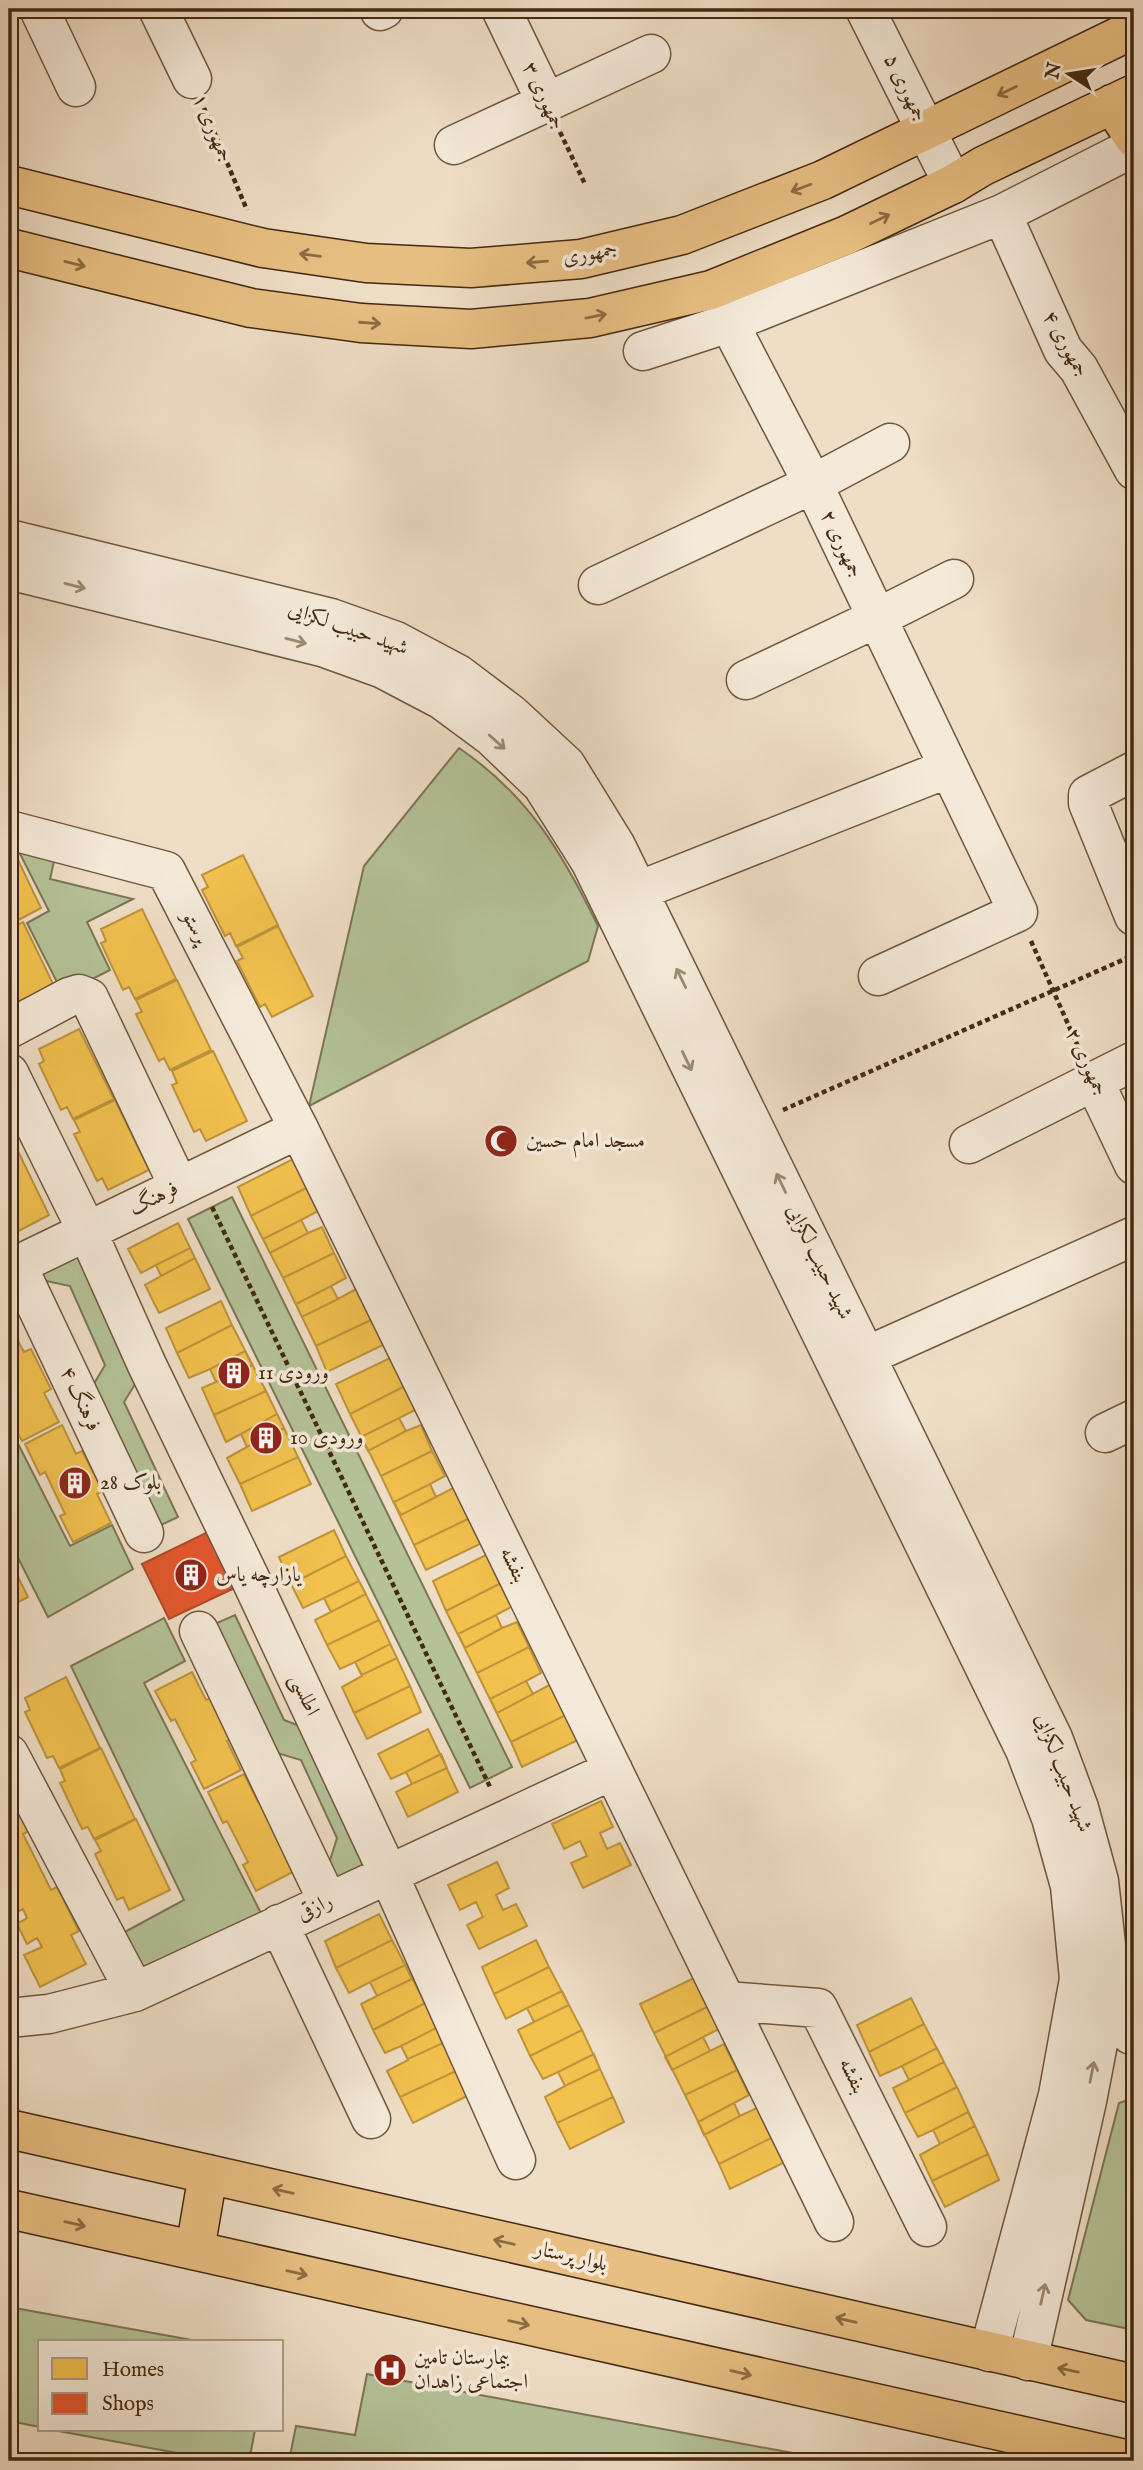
<svg xmlns="http://www.w3.org/2000/svg" width="1143" height="2470" font-family="'IM FELL English',Amiri,serif">
<rect width="100%" height="100%" fill="#efdec6"/>
<filter id="stains"><feTurbulence type="fractalNoise" baseFrequency=".00286" numOctaves="4"/><feColorMatrix values="0 0 0 0 .2 0 0 0 0 .09 0 0 0 0 .02 0 0 0 .5 -.17"/></filter>
<radialGradient id="worn" r=".72"><stop offset=".6" stop-color="#630" stop-opacity="0"/><stop offset="1" stop-color="#630" stop-opacity=".3"/></radialGradient>
<!-- green -->
<path fill="#b5c298" stroke="#7c7654" stroke-width="2" d="M459,748C528,795 562,852 598,926L588,961L309,1106L364,866Z
M11,836L57,848L50,879L133,899L87,922L110,970L63,994L27,923L49,911Z
M232,1197L512,1767L470,1788L188,1219Z
M87,1231L147,1365L124,1402L178,1517L144,1533L82,1404L105,1365L70,1286L23,1276Z
M9,1426L70,1546L112,1525L133,1569L48,1617L9,1540Z
M235,1615L284,1720L323,1735L388,1873L321,1889L337,1838L301,1760L253,1746L199,1631Z
M164,1618L185,1661L144,1683L269,1929L135,1992L108,1941L184,1900L71,1666Z
M1134,2098V2330L1086,2320L1068,2300L1119,2103Z
M9,2307L203,2342H40V2427L9,2421Z
M367,2374L836,2461H289L296,2426L355,2435Z
M53,2430H255L251,2451L243,2461H220Z"/>
<!-- homes -->
<path fill="#f2c14e" stroke="#be933b" stroke-width="2" d="M9,841L41,908L9,925Z
M243,855L278,925L236,946L230,933L225,936L202,890L208,887L202,875Z
M142,909L176,979L135,999L129,987L123,990L101,943L106,941L101,929Z
M23,922L57,992L16,1013L9,1001V929Z
M278,926L313,996L272,1017L265,1004L260,1007L237,961L243,958L237,947Z
M177,980L211,1050L170,1070L164,1058L159,1061L136,1014L142,1012L136,1000Z
M79,1029L114,1099L73,1119L67,1107L61,1110L39,1064L44,1061L39,1049Z
M213,1051L247,1121L206,1141L200,1129L194,1132L172,1085L177,1083L172,1071Z
M115,1100L149,1170L108,1190L102,1178L97,1181L74,1134L80,1132L74,1120Z
M15,1145L49,1215L9,1236V1148Z
M293,1159L308,1187L251,1216L238,1187Z
M308,1187L320,1210L301,1220L308,1233L322,1227L334,1253L283,1278L251,1216Z
M301,1220L308,1233L270,1253L263,1239Z
M178,1223L210,1289L159,1313L145,1285L161,1276L156,1265L141,1273L128,1249Z
M190,1248L195,1258L161,1276L156,1265Z
M334,1253L346,1278L331,1286L338,1299L358,1288L373,1319L316,1346L283,1278Z
M331,1286L338,1299L302,1317L296,1304Z
M221,1301L232,1325L177,1353L166,1328Z
M373,1319L385,1344L327,1372L316,1346Z
M9,1324L24,1352L31,1349L51,1389L44,1393L59,1422L22,1441L9,1416L14,1412L9,1402Z
M232,1325L266,1391L214,1415L202,1388L216,1382L210,1369L189,1378L177,1353Z
M245,1351L252,1365L216,1382L210,1369Z
M392,1357L407,1385L350,1414L336,1384Z
M407,1385L419,1408L399,1418L406,1431L421,1425L432,1451L381,1476L350,1414Z
M266,1391L298,1457L240,1484L227,1458L247,1447L241,1434L226,1442L214,1415Z
M277,1414L284,1428L247,1447L241,1434Z
M399,1418L406,1431L368,1451L361,1437Z
M62,1425L76,1454L82,1451L103,1491L97,1494L111,1523L73,1542L60,1516L65,1514L45,1472L40,1475L25,1444Z
M432,1451L445,1476L430,1484L436,1497L457,1486L472,1517L414,1545L381,1476Z
M298,1457L311,1484L252,1511L240,1484Z
M430,1484L436,1497L401,1515L394,1502Z
M472,1517L484,1542L426,1570L414,1545Z
M334,1530L346,1556L291,1584L279,1557Z
M488,1554L503,1582L446,1611L433,1581Z
M346,1556L379,1620L327,1645L315,1620L331,1612L324,1598L303,1608L291,1584Z
M9,1559L28,1597L9,1607Z
M359,1581L366,1594L331,1612L324,1598Z
M503,1582L515,1605L496,1615L502,1628L517,1622L529,1647L477,1673L446,1611Z
M496,1615L502,1628L465,1648L458,1634Z
M379,1620L410,1686L354,1713L342,1687L362,1676L355,1662L340,1669L327,1645Z
M390,1644L397,1658L362,1675L355,1662Z
M529,1647L541,1673L526,1681L533,1694L553,1683L568,1714L511,1742L477,1673Z
M192,1672L206,1700L213,1697L233,1738L227,1741L241,1770L204,1789L191,1763L196,1760L175,1719L171,1721L155,1691Z
M66,1677L100,1748L59,1768L53,1756L47,1758L25,1712L30,1710L25,1698Z
M526,1681L533,1694L497,1713L490,1699Z
M410,1686L421,1712L367,1739L354,1713Z
M568,1714L580,1739L522,1767L511,1742Z
M428,1729L458,1792L408,1817L396,1792L412,1784L406,1772L391,1779L378,1754Z
M101,1748L135,1819L94,1839L88,1827L82,1829L60,1783L65,1781L60,1769Z
M441,1754L447,1768L412,1784L406,1772Z
M244,1774L258,1802L265,1799L293,1872L256,1891L243,1865L248,1862L227,1821L223,1823L208,1792Z
M9,1787L31,1830L23,1834L51,1890L57,1887L79,1931L71,1935L86,1964L40,1987L24,1955L42,1947L37,1938L27,1944L17,1924L27,1918L23,1909L9,1916Z
M601,1801L613,1827L600,1833L607,1849L620,1843L631,1865L583,1888L571,1863L587,1856L580,1841L564,1849L552,1824Z
M136,1819L170,1890L129,1910L123,1897L117,1900L95,1854L101,1851L95,1840Z
M497,1862L509,1888L496,1895L503,1910L516,1904L527,1926L479,1949L467,1925L483,1917L476,1902L460,1910L448,1885Z
M379,1914L392,1940L336,1968L325,1941Z
M392,1940L425,2003L373,2030L361,2004L377,1996L370,1982L349,1993L336,1968Z
M536,1940L549,1967L494,1994L482,1967Z
M405,1965L412,1979L377,1996L370,1982Z
M549,1967L582,2030L530,2056L518,2030L534,2022L527,2008L506,2019L494,1994Z
M696,1977L711,2005L654,2033L640,2004Z
M562,1991L569,2005L534,2022L527,2008Z
M911,1998L924,2024L869,2052L857,2025Z
M425,2003L456,2071L400,2097L387,2071L408,2060L401,2046L385,2053L373,2030Z
M711,2005L723,2027L703,2037L710,2051L724,2044L737,2070L685,2095L654,2033Z
M924,2024L957,2087L905,2113L893,2088L909,2080L902,2066L880,2076L869,2052Z
M436,2028L443,2043L408,2059L401,2046Z
M582,2030L613,2097L557,2123L545,2097L565,2086L558,2072L543,2079L530,2056Z
M703,2037L710,2051L672,2070L665,2057Z
M937,2048L944,2062L909,2080L902,2066Z
M594,2054L600,2069L565,2086L558,2072Z
M737,2070L749,2095L734,2103L740,2116L761,2106L775,2136L719,2164L685,2095Z
M456,2071L467,2096L413,2123L400,2097Z
M957,2087L988,2154L932,2181L920,2155L940,2144L933,2130L918,2137L905,2113Z
M613,2097L624,2122L570,2149L557,2123Z
M734,2103L740,2116L704,2135L698,2122Z
M968,2112L975,2126L940,2144L933,2130Z
M775,2136L787,2161L730,2189L719,2164Z
M988,2154L999,2180L945,2207L932,2181Z"/>
<!-- shops -->
<path fill="#e4572e" stroke="#b44925" stroke-width="2" d="M212,1530L239,1586L169,1619L142,1564Z"/>
<g fill="none" stroke-linecap="round" stroke-linejoin="round">
<defs>
<path id="minor" d="M39,9L76,87
M158,9L192,79
M501,9L546,102
M865,9L953,184
M380,11L384,9
M454,145L651,54
M1002,214L1063,350L1079,369L1134,470
M729,323L813,484L1018,912L878,976
M643,351L729,323L1002,214L1134,147
M9,539L331,618L396,641L458,674L511,714L566,765L616,846L1053,1738L1079,1808L1099,1881L1110,1981L1087,2101L1028,2361
M9,570L322,647L383,669L442,700L492,737L542,785L590,861L1025,1750L1051,1818L1070,1886L1079,1979L1058,2095L989,2352
M598,585L813,484L890,443
M746,680L877,618L954,579
M1134,771L1088,795V803L1134,916
M9,830L166,871L299,1129L834,2222
M638,891L949,768
M9,1029L69,997L79,994L89,998L179,1187
M9,1073L87,1231L147,1365L249,1576L388,1873L516,2160
M1094,1081L1134,1165
M969,1144L1134,1061
M17,1265L144,1533
M9,1269L299,1129
M842,1367L1134,1236
M1105,1433L1134,1419
M199,1631L328,1902
M9,1754L135,1992
M279,1924L371,2119
M1123,1974L1124,2010L1131,2035
M726,2001L818,2008L927,2227
M9,2018L49,2014L135,1992L613,1770"/>
<path id="major" d="M1112,104L1134,138
M9,185L263,248L366,263L471,268L581,259L682,235L823,180L1134,29
M9,248L251,308L361,323L471,329L590,318L711,290L847,235L953,184L983,166L1134,94
M9,2129L1134,2384
M9,2209L1134,2461
M195,2250L208,2174"/>
</defs>
<!-- minor casing -->
<use href="#minor" stroke="#6f563d" stroke-width="41"/>
<!-- major casing -->
<use href="#major" stroke="#44290f" stroke-width="41"/>
<!-- path -->
<path stroke="#44290f" stroke-width="4.5" stroke-dasharray="5 3.5" stroke-linecap="butt" d="M204,108L247,210
M560,132L585,184
M1031,941L1080,1051
M783,1110L1134,955
M212,1207L491,1789"/>
<!-- minor -->
<use href="#minor" stroke="#f5eada" stroke-width="38"/>
<!-- major -->
<use href="#major" stroke="#e8bf83" stroke-width="38"/>
</g>
<!-- one-way arrows -->
<defs><path id="oneway-shaft" d="M-6 0H5M1.5-3L5.5 0L1.5 3" fill="none" stroke-width="1.6" stroke-linecap="round" stroke-linejoin="round" transform="scale(1.75)"/></defs>
<g stroke="#8e6c43">
<use href="#oneway-shaft" transform="translate(1007 91) rotate(154)"/>
<use href="#oneway-shaft" transform="translate(801 188) rotate(159)"/>
<use href="#oneway-shaft" transform="translate(880 219) rotate(-26)"/>
<use href="#oneway-shaft" transform="translate(310 255) rotate(-172)"/>
<use href="#oneway-shaft" transform="translate(537 262) rotate(175)"/>
<use href="#oneway-shaft" transform="translate(75 264) rotate(14)"/>
<use href="#oneway-shaft" transform="translate(596 316) rotate(-11)"/>
<use href="#oneway-shaft" transform="translate(370 323) rotate(4)"/>
<use href="#oneway-shaft" transform="translate(283 2191) rotate(-167)"/>
<use href="#oneway-shaft" transform="translate(75 2224) rotate(13)"/>
<use href="#oneway-shaft" transform="translate(504 2242) rotate(-167)"/>
<use href="#oneway-shaft" transform="translate(297 2273) rotate(13)"/>
<use href="#oneway-shaft" transform="translate(846 2320) rotate(-167)"/>
<use href="#oneway-shaft" transform="translate(519 2323) rotate(13)"/>
<use href="#oneway-shaft" transform="translate(1068 2370) rotate(-168)"/>
<use href="#oneway-shaft" transform="translate(741 2373) rotate(13)"/>
</g>
<g stroke="#9c8a74">
<use href="#oneway-shaft" transform="translate(75 586) rotate(14)"/>
<use href="#oneway-shaft" transform="translate(296 641) rotate(14)"/>
<use href="#oneway-shaft" transform="translate(497 742) rotate(42)"/>
<use href="#oneway-shaft" transform="translate(681 978) rotate(-116)"/>
<use href="#oneway-shaft" transform="translate(687 1061) rotate(64)"/>
<use href="#oneway-shaft" transform="translate(781 1183) rotate(-116)"/>
<use href="#oneway-shaft" transform="translate(1092 2072) rotate(-79)"/>
<use href="#oneway-shaft" transform="translate(1043 2294) rotate(-77)"/>
</g>
<!-- icons -->
<defs>
<symbol id="mosque-disc" viewBox="-11 -11 22 22"><circle r="9.5" fill="#8f2418" stroke="#f5eada"/><path d="M3.5-4.9A6 6 0 1 0 3.5 4.9A5 5 0 1 1 3.5-4.9Z" fill="#fff"/></symbol>
<symbol id="building-disc" viewBox="-11 -11 22 22"><circle r="9.5" fill="#8f2418" stroke="#f5eada"/><path d="M-4-6H4V6H1V3H-1V6H-4ZM-2.5-4.3h1.7v1.8h-1.7ZM.8-4.3h1.7v1.8H.8ZM-2.5-1h1.7V.8h-1.7ZM.8-1h1.7V.8H.8Z" fill="#fff"/></symbol>
<symbol id="hospital-disc" viewBox="-11 -11 22 22"><circle r="9.5" fill="#8f2418" stroke="#f5eada"/><path d="M-5-5h3v3.5h4V-5h3V5h-3V1.5h-4V5h-3Z" fill="#fff"/></symbol>
</defs>
<g fill-rule="evenodd">
<use href="#mosque-disc" x="482" y="1122" width="38" height="38"/>
<use href="#building-disc" x="215" y="1354" width="38" height="38"/>
<use href="#building-disc" x="247" y="1419" width="38" height="38"/>
<use href="#building-disc" x="56" y="1464" width="38" height="38"/>
<use href="#building-disc" x="172" y="1556" width="38" height="38"/>
<use href="#hospital-disc" x="371" y="2351" width="38" height="38"/>
</g>
<g text-anchor="middle" dominant-baseline="central" stroke-width="7" stroke-linejoin="round" paint-order="stroke">
<!-- street labels -->
<g font-size="21" fill="#44290f" stroke="#f5eada">
<text transform="translate(905 88) rotate(64)">جمهوری ۵</text>
<text transform="translate(543 96) rotate(65)">جمهوری ۳</text>
<text transform="translate(212 128) rotate(67)">جمهوری ۱</text>
<text transform="translate(590 254) rotate(-10)">جمهوری</text>
<text transform="translate(1065 344) rotate(61)">جمهوری ۴</text>
<text transform="translate(841 544) rotate(65)">جمهوری ۲</text>
<text transform="translate(348 629) rotate(19)">شهید حبیب لکزایی</text>
<text transform="translate(195 928) rotate(63)">پرستو</text>
<text transform="translate(1086 1062) rotate(65)">جمهوری ۲</text>
<text transform="translate(154 1199) rotate(-26)">فرهنگ</text>
<text transform="translate(819 1262) rotate(64)">شهید حبیب لکزایی</text>
<text transform="translate(80 1399) rotate(65)">فرهنگ ۴</text>
<text transform="translate(513 1565) rotate(64)">بنفشه</text>
<text transform="translate(304 1695) rotate(65)">اطلسی</text>
<text transform="translate(1063 1773) rotate(69)">شهید حبیب لکزایی</text>
<text transform="translate(315 1908) rotate(-25)">رازقی</text>
<text transform="translate(852 2076) rotate(64)">بنفشه</text>
<text transform="translate(571 2257) rotate(13)">بلوار پرستار</text>
</g>
<!-- poi labels -->
<g font-size="21" fill="#44290f" stroke="#f5eada" text-anchor="start">
<text x="526" y="1141">مسجد امام حسین</text>
<text x="258" y="1373">ورودی 11</text>
<text x="290" y="1438">ورودی 10</text>
<text x="100" y="1483">بلوک 28</text>
<text x="216" y="1575">یازارچه یاس</text>
<text x="414" y="2358">بیمارستان تامین<tspan x="414" dy="24">اجتماعی زاهدان</tspan></text>
</g>
</g>
<!-- margin -->
<rect width="1143" height="2470" fill="none" stroke="#efdec6" stroke-width="35"/>
<rect x="10" y="10" width="1122" height="2449" fill="none" stroke="#44290f" stroke-width="3.5"/>
<rect x="18" y="18" width="1108" height="2435" fill="none" stroke="#44290f" stroke-width="2"/>
<!-- legend -->
<rect x="38" y="2340" width="245" height="91" fill="#f5eada" stroke="#ae9d89" stroke-width="2"/>
<rect x="52" y="2358" width="35" height="21" fill="#f2c14e" stroke="#ae9d89" stroke-width="2"/>
<text x="102" y="2376" font-size="21" fill="#44290f">Homes</text>
<rect x="52" y="2393" width="35" height="21" fill="#e4572e" stroke="#ae9d89" stroke-width="2"/>
<text x="102" y="2410" font-size="21" fill="#44290f">Shops</text>
<!-- north arrow -->
<g transform="translate(1069 74) rotate(282)" stroke="#f5eada" stroke-width="5" paint-order="stroke">
<path d="M0-5L12 26L0 18L-12 26Z" fill="#44290f"/>
<text y="-10" font-size="19" font-weight="bold" text-anchor="middle" fill="#44290f">N</text>
</g>
<rect width="100%" height="100%" filter="url(#stains)"/>
<rect width="100%" height="100%" fill="url(#worn)"/>
</svg>
